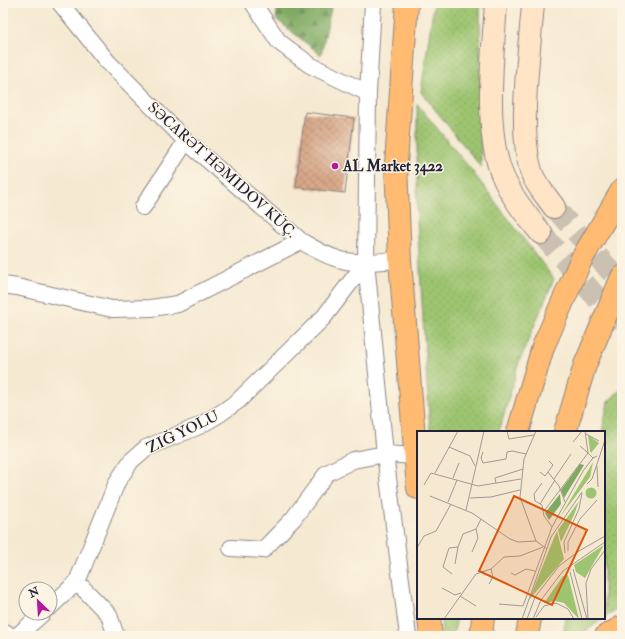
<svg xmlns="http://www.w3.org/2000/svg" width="625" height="639" font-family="'IM FELL Double Pica',serif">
<defs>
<pattern id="grass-dots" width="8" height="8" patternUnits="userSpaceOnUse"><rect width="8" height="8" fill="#9dc470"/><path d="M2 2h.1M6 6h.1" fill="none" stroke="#87a862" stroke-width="1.8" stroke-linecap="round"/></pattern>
<pattern id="forest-firs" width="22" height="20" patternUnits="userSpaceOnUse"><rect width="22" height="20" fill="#7eaa62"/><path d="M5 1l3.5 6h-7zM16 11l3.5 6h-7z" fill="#678a52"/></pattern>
<pattern id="building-cross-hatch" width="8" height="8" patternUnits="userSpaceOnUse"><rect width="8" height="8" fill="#d8a889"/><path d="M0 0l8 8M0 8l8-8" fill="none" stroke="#b99077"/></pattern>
</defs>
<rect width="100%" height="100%" fill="#fcf5e5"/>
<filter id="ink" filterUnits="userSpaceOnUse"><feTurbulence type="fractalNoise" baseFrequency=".025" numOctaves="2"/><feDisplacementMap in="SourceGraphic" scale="8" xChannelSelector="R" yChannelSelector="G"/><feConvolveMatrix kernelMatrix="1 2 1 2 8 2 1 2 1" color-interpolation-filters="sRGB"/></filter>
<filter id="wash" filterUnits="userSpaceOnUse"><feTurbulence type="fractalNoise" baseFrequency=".012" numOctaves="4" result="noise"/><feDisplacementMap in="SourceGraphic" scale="16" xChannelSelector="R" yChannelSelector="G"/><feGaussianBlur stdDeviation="0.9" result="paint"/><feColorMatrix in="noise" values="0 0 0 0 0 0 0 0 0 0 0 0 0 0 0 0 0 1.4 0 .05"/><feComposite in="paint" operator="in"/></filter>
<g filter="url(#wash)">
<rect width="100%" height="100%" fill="#f5e9d1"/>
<!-- grass -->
<path fill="url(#grass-dots)" stroke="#607356" d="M434,3H480L481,167L421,92Z
M417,104L472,171L554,279L519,362L499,432H430L417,220Z
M622,388V605L604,618V432H602L608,402Z
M441,618H457L453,636H442Z
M566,618H604L579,636H563Z"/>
<!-- forest -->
<path fill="url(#forest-firs)" stroke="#50664e" d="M278,3H332L321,55L276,19Z"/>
<g id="blocks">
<!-- building -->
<path fill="url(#building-cross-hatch)" d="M305,112L354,118L345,193L296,187Z"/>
</g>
</g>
<g filter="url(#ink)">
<use href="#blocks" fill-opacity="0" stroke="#8c8686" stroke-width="1"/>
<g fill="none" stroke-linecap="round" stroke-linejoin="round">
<!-- secondary-tunnel -->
<path stroke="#cbc1b3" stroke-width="22" stroke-dasharray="22 11" stroke-linecap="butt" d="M554,207L622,284
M541,233L622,327"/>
<defs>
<path id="minor" d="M60,3L107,61L186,141L301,241C313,248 324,255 338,259C355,265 382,261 400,260
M253,3L279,42L310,65L368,93
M373,3L368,93L366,262L385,454L408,636
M143,207L186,141
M3,285L17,287L112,309L151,308L178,304L301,241
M231,548L263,550L293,519L327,473L353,460L385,454L415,456
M77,582L109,615L116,636
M50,607L77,582L117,482L131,461L146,448L199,426L221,413L238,401L324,317L366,262
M3,631L11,636
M17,636L43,613"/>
<path id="secondary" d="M496,3C493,54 484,125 501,172C510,195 526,215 541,233
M533,3C530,50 517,130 532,174C536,185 547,197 554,207"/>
<path id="trunk" d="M407,3L396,164L400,260L418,488
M429,618L431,636
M606,636L622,627"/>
<path id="motorway" d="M518,432L543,347L581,260L622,190
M565,432L585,365L622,277
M481,636L483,618
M527,636L530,618"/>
</defs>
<!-- minor casing -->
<use href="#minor" stroke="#8c8686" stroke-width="18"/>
<!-- secondary casing -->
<use href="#secondary" stroke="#8c8686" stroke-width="24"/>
<!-- trunk casing -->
<use href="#trunk" stroke="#8c8686" stroke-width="24"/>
<!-- motorway casing -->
<use href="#motorway" stroke="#8c8686" stroke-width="24"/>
<!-- minor -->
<use href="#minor" stroke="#fff" stroke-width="16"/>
<!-- secondary -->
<use href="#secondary" stroke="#ffe4c6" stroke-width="22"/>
<!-- trunk -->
<use href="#trunk" stroke="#ffbb71" stroke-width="22"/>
<!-- motorway -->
<use href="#motorway" stroke="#ffbb71" stroke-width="22"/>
</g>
</g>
<!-- markers -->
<circle fill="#b5179e" stroke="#fcf5e5" stroke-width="1.5" cx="335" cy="166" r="4"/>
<g text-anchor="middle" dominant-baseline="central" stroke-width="3" stroke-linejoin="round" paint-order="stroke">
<!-- poi labels -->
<g font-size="15" font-weight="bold" fill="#22223b" stroke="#fcf5e5" text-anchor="start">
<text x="343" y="166">AL Market 3422</text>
</g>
<!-- street labels -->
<g font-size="15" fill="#22223b" stroke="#fcf5e5">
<text transform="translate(222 170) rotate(42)">SƏCARƏT HƏMIDOV KÜÇ.</text>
<text transform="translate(183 432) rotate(-26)">ZIĞ YOLU</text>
</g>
</g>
<!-- overview -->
<g transform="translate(417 431)">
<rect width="188" height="188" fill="#f5e9d1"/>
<path d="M171,4L182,12L174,22L173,20ZM176,31L173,46L143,86L172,38ZM168.5 62a5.5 5.5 0 1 1 11 0a5.5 5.5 0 1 1-11 0ZM162,70L157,84L144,111L141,99ZM140,100L147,128L112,169L134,114ZM187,114L168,147L159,141L157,134ZM151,144L162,188L147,172L138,170L127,172L146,145Z" fill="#9dc470"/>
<path d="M163,33L167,34L147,67L144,59ZM143,63L144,73L132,89L128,82Z" fill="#7eaa62"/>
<path fill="none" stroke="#a19995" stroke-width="1" d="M90,0L92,8L117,4M119,0L107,28L103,66L119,110L130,118M168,0L171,22L176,27M169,3L182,10M156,11L165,0M32,16L53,25L58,35M66,21L64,27L66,32L89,28L90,21L95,20L109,23M180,35L181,56M123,41L128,45L136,34L132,30M131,41L142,55L148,71M18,42L41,0M36,47L42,32M137,48L154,23M79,52L78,47L106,38M125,52L117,63L118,70L125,74L127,85L135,96M170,53L175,48L188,9M7,54L14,42L61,55L104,48M13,65L55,82L93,108L101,111L119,110M53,67L74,66L103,59M31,71L40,49M123,73L138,49M49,79L67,0M127,80L171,22L163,15M0,117L7,105L19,100L34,73M151,120V111L163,88L180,69M55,121L61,107L59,98M148,122L147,111L162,78L165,62M38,133L41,116M156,138L170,188M153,141L165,188M94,142L98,144L109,138L118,140M35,143L26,136L32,117L41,116L46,103L59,98L64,88M72,153L76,146L74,138M25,157L38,164L44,162M43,165L59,175M82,173L106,175L135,96L166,40L176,27L180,25M119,186L127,175L139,172L151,178L157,188M27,188L59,143L74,138L87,126L103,125L126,116M105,188L134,106L165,61M110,188L118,166L142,135L162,120L188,105M116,188L124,169L146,140L188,111M171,188L169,152L174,138L188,119"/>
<path fill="#de560e" fill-opacity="0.15" stroke="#de560e" stroke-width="2" d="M97,65L170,99L135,174L62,140Z"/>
<rect width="188" height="188" fill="none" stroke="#22223b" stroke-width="2"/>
</g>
<!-- margin -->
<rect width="625" height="639" fill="none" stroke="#fcf5e5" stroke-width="16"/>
<!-- north arrow -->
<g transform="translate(38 601) rotate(335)"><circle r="19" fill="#fcf5e5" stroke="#a5a1a1"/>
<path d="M0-3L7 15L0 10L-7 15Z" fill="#b5179e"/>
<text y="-6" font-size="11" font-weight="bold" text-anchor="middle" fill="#22223b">N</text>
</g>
</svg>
